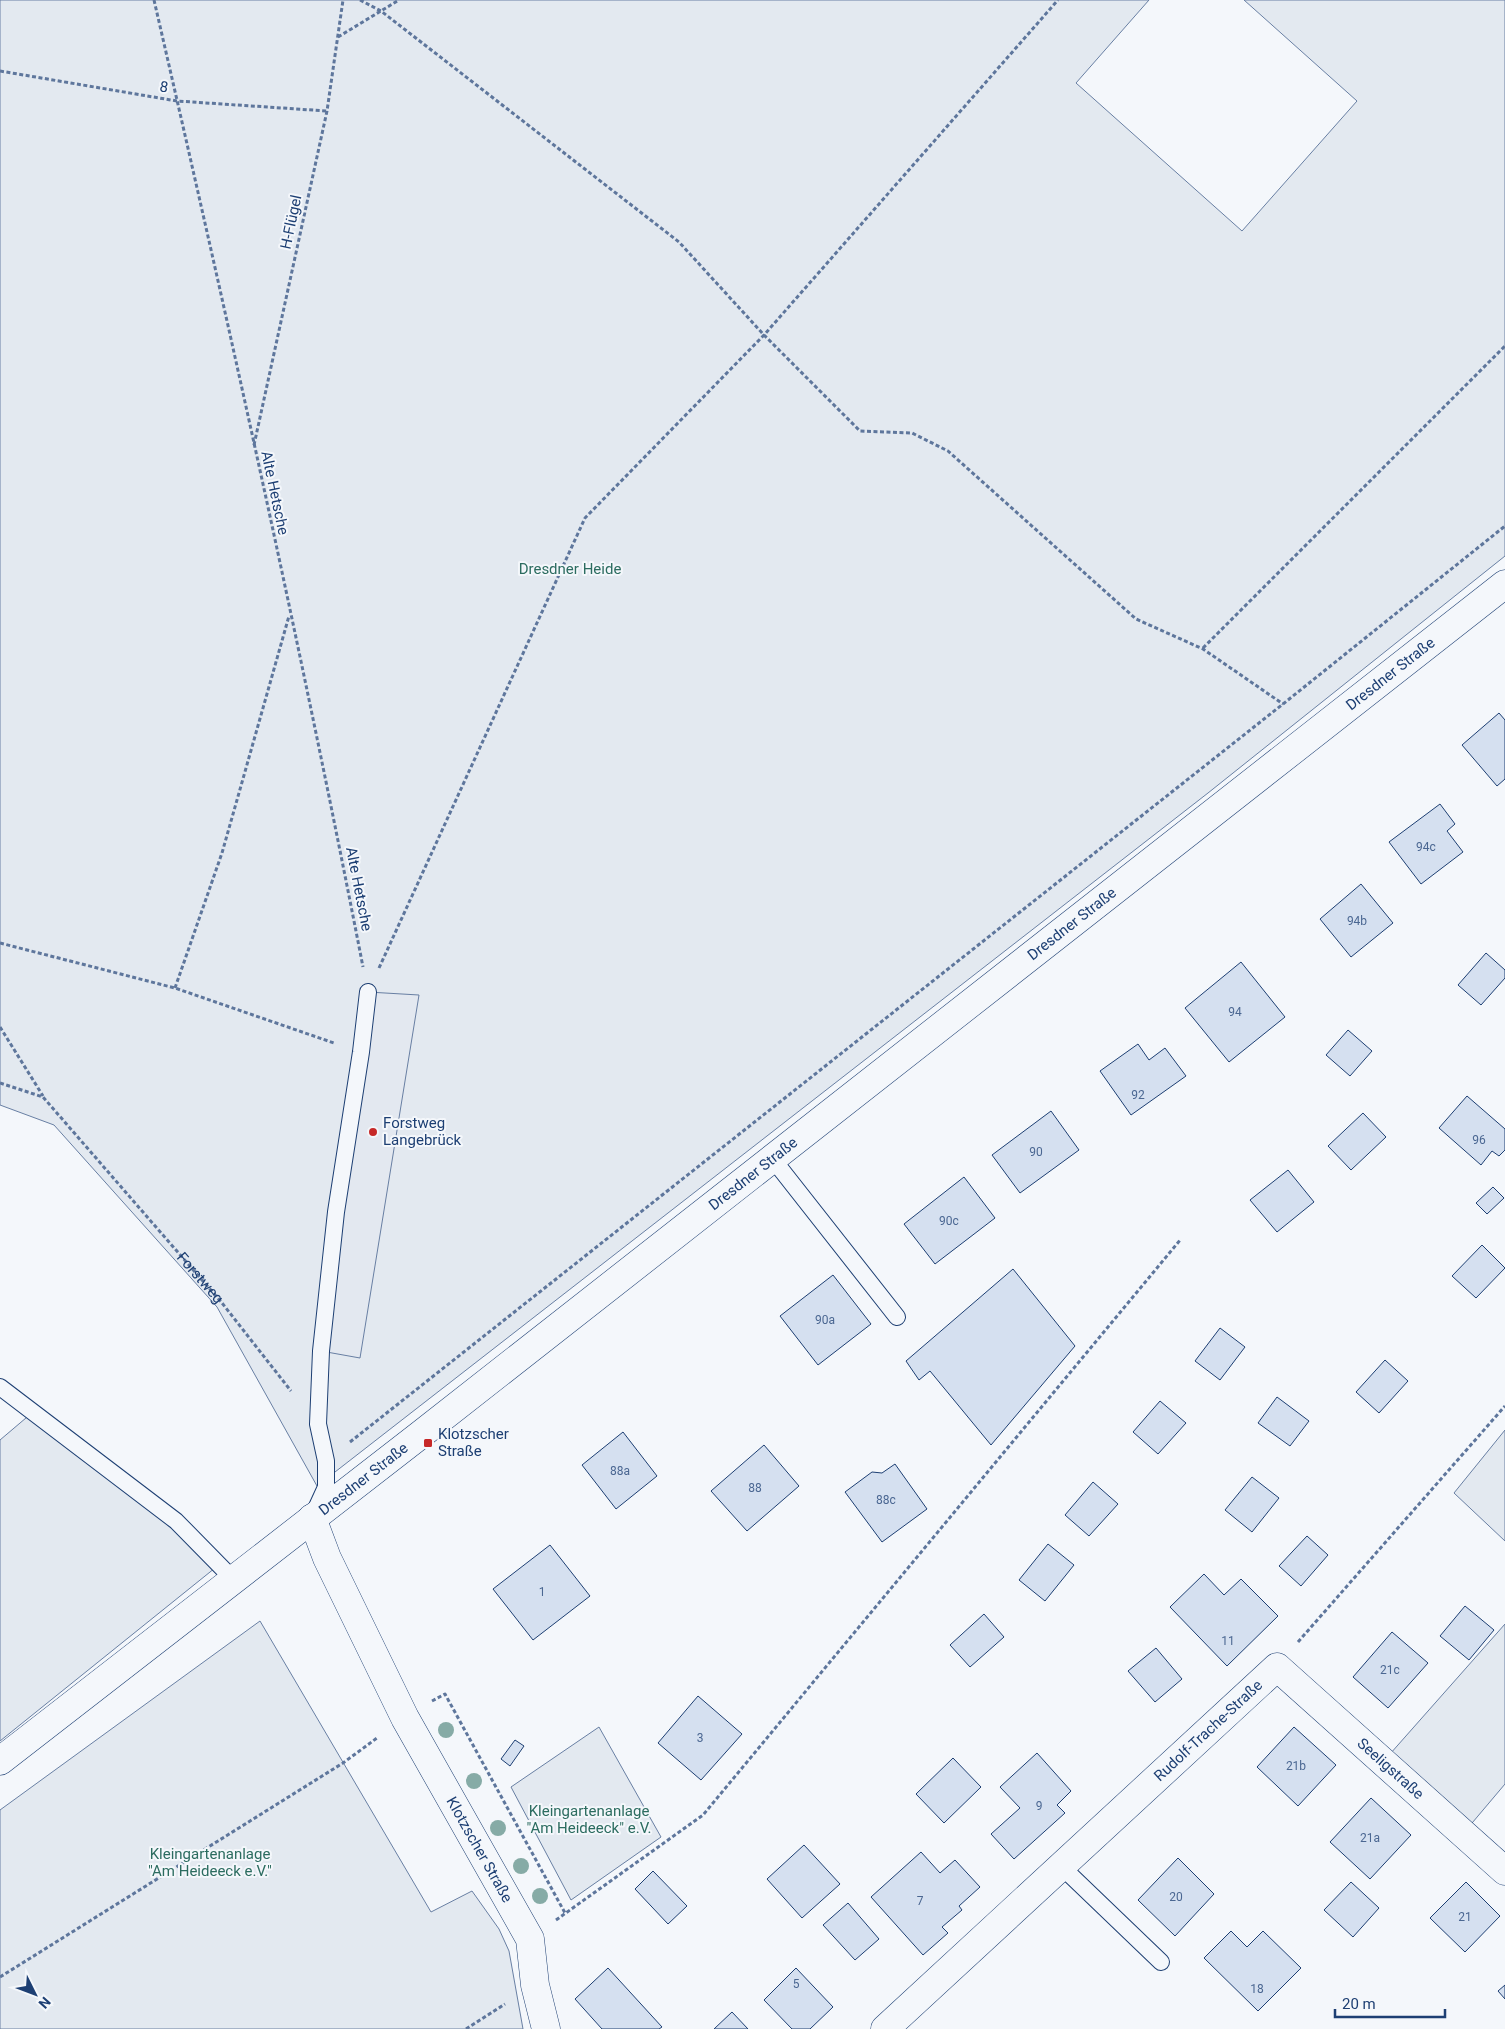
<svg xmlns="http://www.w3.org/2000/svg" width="1505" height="2029" font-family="Roboto,sans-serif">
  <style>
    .green { fill: #e3e9f0; stroke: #687fa3 }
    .parking { fill: #e3e8f0; stroke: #687fa3 }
    .building { fill: #d5e0f0; stroke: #1d3f73 }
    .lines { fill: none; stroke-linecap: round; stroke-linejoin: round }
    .lane-casing { stroke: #1d3f73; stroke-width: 18 }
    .street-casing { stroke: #1d3f73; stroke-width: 29 }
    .secondary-casing { stroke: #1d3f73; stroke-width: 29 }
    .path { stroke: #5e769c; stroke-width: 3; stroke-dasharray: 4 2.5; stroke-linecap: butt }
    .lane { stroke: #f4f7fb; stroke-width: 16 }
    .street { stroke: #f4f7fb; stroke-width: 28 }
    .secondary { stroke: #f4f7fb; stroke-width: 28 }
    .tree { fill: #86aba6 }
    .poi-dot { fill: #c62828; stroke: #f4f7fb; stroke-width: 2 }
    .labels { text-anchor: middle; stroke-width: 4; stroke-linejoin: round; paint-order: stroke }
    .number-label { font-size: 12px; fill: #4b6792 }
    .street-label { font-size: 15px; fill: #1d3f73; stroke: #f4f7fb }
    .park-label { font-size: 15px; fill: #2c6c60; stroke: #f4f7fb }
    .poi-label { font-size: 15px; fill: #1d3f73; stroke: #f4f7fb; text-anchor: start }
  </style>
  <rect width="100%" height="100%" fill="#f4f7fb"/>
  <g class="green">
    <path d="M0,0H1149L1076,83L1242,231L1357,101L1244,0H1505V556L1208,793L317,1486L217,1307L54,1125L0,1105Z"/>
    <path d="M33,1412L176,1521L215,1568L0,1741V1440Z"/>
    <path d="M1505,1430V1541L1454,1493Z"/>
    <path d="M260,1621L431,1912L472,1891L499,1929L509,1951L523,2029H0V1810Z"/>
    <path d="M1505,1624V1784L1467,1829L1390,1754Z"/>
    <path d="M599,1727L661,1837L571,1900L511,1787Z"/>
  </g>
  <path class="parking" d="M368,992L419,995L360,1358L321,1351Z"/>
  <g class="building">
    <path d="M1499,713L1505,720V779L1497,786L1462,745Z"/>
    <path d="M1440,804L1455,824L1447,831L1463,852L1421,884L1389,842Z"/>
    <path d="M1361,884L1393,923L1351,957L1320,919Z"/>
    <path d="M1486,953L1505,970V978L1481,1005L1458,985Z"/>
    <path d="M1241,962L1285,1017L1229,1062L1185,1008Z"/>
    <path d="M1348,1030L1372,1051L1350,1076L1326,1055Z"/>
    <path d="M1138,1044L1149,1060L1165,1048L1186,1076L1131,1115L1100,1071Z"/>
    <path d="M1467,1096L1505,1129V1150L1499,1156L1492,1151L1481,1165L1439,1128Z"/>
    <path d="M1051,1111L1079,1150L1020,1193L992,1155Z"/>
    <path d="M1363,1113L1386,1137L1351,1170L1328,1146Z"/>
    <path d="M1288,1170L1314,1202L1277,1232L1250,1200Z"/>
    <path d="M964,1177L995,1218L935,1264L904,1224Z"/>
    <path d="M1493,1187L1504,1198L1487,1214L1476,1203Z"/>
    <path d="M1482,1245L1505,1268L1476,1298L1452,1276Z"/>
    <path d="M1013,1269L1075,1346L991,1445L930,1371L919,1380L906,1361Z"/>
    <path d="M833,1275L871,1324L818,1365L780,1316Z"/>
    <path d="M1220,1328L1245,1347L1220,1380L1195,1361Z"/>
    <path d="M1385,1360L1408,1381L1379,1413L1356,1392Z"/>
    <path d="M1277,1397L1309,1421L1290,1446L1258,1423Z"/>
    <path d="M1160,1401L1186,1423L1158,1454L1133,1432Z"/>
    <path d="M623,1432L657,1476L616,1509L582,1465Z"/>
    <path d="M764,1445L799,1486L747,1531L711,1491Z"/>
    <path d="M895,1464L927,1509L882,1542L845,1492L872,1472L882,1473Z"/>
    <path d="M1252,1477L1279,1498L1252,1532L1225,1510Z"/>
    <path d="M1093,1482L1118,1504L1089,1536L1065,1515Z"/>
    <path d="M1307,1536L1328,1555L1301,1586L1279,1566Z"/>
    <path d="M1048,1544L1074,1565L1045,1601L1019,1580Z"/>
    <path d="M550,1545L590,1596L533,1640L493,1589Z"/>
    <path d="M1204,1574L1224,1595L1241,1579L1278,1616L1227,1666L1170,1607Z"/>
    <path d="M1465,1606L1494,1630L1469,1660L1440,1636Z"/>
    <path d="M984,1614L1004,1637L970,1667L950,1645Z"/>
    <path d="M1392,1632L1428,1663L1388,1708L1353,1677Z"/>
    <path d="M1156,1648L1182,1679L1155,1702L1128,1671Z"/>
    <path d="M698,1696L742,1734L701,1780L658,1743Z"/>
    <path d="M1294,1727L1336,1765L1298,1806L1257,1767Z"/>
    <path d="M515,1740L524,1746L510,1766L501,1759Z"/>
    <path d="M1037,1753L1071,1791L1057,1805L1065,1813L1014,1859L991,1834L1020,1808L1000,1787Z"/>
    <path d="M953,1758L981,1787L944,1823L916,1794Z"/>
    <path d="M1371,1798L1411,1835L1370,1879L1330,1842Z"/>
    <path d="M804,1845L840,1884L802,1918L767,1879Z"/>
    <path d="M921,1852L940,1873L955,1860L980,1887L959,1906L962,1910L942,1927L948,1933L923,1955L871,1897Z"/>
    <path d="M1178,1858L1214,1894L1175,1936L1138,1900Z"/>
    <path d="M653,1871L687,1906L668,1924L635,1889Z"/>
    <path d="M1351,1882L1379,1908L1353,1937L1324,1910Z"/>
    <path d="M1466,1882L1500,1916L1465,1952L1430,1918Z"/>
    <path d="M848,1903L879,1939L855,1960L823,1925Z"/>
    <path d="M1231,1931L1247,1947L1263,1931L1301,1968L1258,2011L1204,1958Z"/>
    <path d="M608,1968L662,2027L659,2029H602L575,1999Z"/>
    <path d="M796,1968L833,2007L810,2029H792L764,2000Z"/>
    <path d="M1505,1985V1999L1498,1991Z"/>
    <path d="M732,2012L748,2029H714Z"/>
  </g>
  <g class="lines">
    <defs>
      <g id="lane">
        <path d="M772,1158L897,1317"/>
        <path d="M0,1387L176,1521L233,1579"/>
        <path d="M315,1511L326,1487V1461L318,1424L321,1351L336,1212L361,1052L368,992"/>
        <path d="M1061,1866L1161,1962"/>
      </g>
      <g id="street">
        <path id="s2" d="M312,1518L327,1558L405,1718L530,1939L535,1985L546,2029"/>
        <path id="s3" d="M885,2029L1277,1667L1505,1871"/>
      </g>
      <g id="secondary">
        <path id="s4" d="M0,1761L420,1435L1505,584"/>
      </g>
    </defs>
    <use href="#lane" class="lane-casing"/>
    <use href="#street" class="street-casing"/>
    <use href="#secondary" class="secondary-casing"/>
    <g class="path">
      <path d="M154,0C228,321 300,643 363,967"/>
      <path d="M360,0L381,11L679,242L764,335L860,431L912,433L948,451L1136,619L1203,649L1283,704"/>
      <path d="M338,37L399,0"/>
      <path d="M0,71L177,101L327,111"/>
      <path d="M254,445L327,111L343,0"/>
      <path d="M1203,648L1505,346"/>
      <path d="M0,943L175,988L334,1043"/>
      <path d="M379,968L585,518L764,335L1058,0"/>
      <path d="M175,988L222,853L289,616"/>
      <path d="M0,1027L43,1096"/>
      <path id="s1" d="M0,1083L43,1097L222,1303L291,1391"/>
      <path d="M350,1442L1283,704L1505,526"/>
      <path d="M1298,1642L1505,1406"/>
      <path d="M432,1701L445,1694L565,1913"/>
      <path d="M556,1920L703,1815L1181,1239"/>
      <path d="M0,1977L343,1763L377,1738"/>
      <path d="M466,2029L505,2004"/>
    </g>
    <use href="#lane" class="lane"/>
    <use href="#street" class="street"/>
    <use href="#secondary" class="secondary"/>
  </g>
  <g class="tree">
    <circle cx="446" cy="1730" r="8"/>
    <circle cx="474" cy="1781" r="8"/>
    <circle cx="498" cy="1828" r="8"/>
    <circle cx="521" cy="1866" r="8"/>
    <circle cx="540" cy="1896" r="8"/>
  </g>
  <g class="poi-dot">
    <circle cx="373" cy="1132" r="5"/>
    <rect x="423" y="1438" width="10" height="10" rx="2.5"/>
  </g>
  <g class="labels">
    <g class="number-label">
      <text x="1426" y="851">94c</text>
      <text x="1357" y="925">94b</text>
      <text x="1235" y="1016">94</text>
      <text x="1138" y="1099">92</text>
      <text x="1479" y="1144">96</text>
      <text x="1036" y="1156">90</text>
      <text x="949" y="1225">90c</text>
      <text x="825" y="1324">90a</text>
      <text x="620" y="1475">88a</text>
      <text x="755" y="1492">88</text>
      <text x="886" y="1504">88c</text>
      <text x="542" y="1596">1</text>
      <text x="1228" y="1645">11</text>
      <text x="1390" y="1674">21c</text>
      <text x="700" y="1742">3</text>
      <text x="1296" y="1770">21b</text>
      <text x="1039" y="1810">9</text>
      <text x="1370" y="1842">21a</text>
      <text x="1176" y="1901">20</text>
      <text x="920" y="1905">7</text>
      <text x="1465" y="1921">21</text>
      <text x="796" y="1988">5</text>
      <text x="1257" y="1993">18</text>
    </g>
    <g class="street-label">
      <text transform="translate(164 87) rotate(9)" y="5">8</text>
      <text transform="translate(291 222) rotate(-78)" y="5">H-Flügel</text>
      <text transform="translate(275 493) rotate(78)" y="5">Alte Hetsche</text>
      <text dy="5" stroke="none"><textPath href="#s4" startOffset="1765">Dresdner Straße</textPath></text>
      <text transform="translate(359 889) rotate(79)" y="5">Alte Hetsche</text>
      <text dy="5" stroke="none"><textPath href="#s4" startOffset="1360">Dresdner Straße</textPath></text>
      <text dy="5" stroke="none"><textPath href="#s4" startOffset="955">Dresdner Straße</textPath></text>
      <text dy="5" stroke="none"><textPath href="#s1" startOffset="285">Forstweg</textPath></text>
      <text dy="5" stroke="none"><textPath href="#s4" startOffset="460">Dresdner Straße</textPath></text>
      <text dy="5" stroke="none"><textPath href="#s3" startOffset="440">Rudolf-Trache-Straße</textPath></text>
      <text dy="5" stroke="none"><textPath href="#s3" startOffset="686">Seeligstraße</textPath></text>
      <text dy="5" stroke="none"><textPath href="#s2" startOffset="372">Klotzscher Straße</textPath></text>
    </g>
    <g class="park-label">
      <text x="570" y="574">Dresdner Heide</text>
      <text x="589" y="1816">Kleingartenanlage<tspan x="589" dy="17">"Am Heideeck" e.V.</tspan></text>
      <text x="210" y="1859">Kleingartenanlage<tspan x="210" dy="17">"Am Heideeck e.V."</tspan></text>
    </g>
    <g class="poi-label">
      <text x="383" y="1128">Forstweg<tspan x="383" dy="17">Langebrück</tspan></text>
      <text x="438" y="1439">Klotzscher<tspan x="438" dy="17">Straße</tspan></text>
    </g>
  </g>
  <g transform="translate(35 1994) rotate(132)" stroke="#f4f7fb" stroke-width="4" paint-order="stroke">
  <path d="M0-4L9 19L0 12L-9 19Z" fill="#1d3f73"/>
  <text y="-8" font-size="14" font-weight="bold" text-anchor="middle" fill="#1d3f73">N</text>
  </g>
  <path d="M1335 2009v8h110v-8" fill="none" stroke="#1d3f73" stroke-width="2.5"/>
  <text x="1342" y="2009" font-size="15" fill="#1d3f73" stroke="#f4f7fb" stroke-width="4" paint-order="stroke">20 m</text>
</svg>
